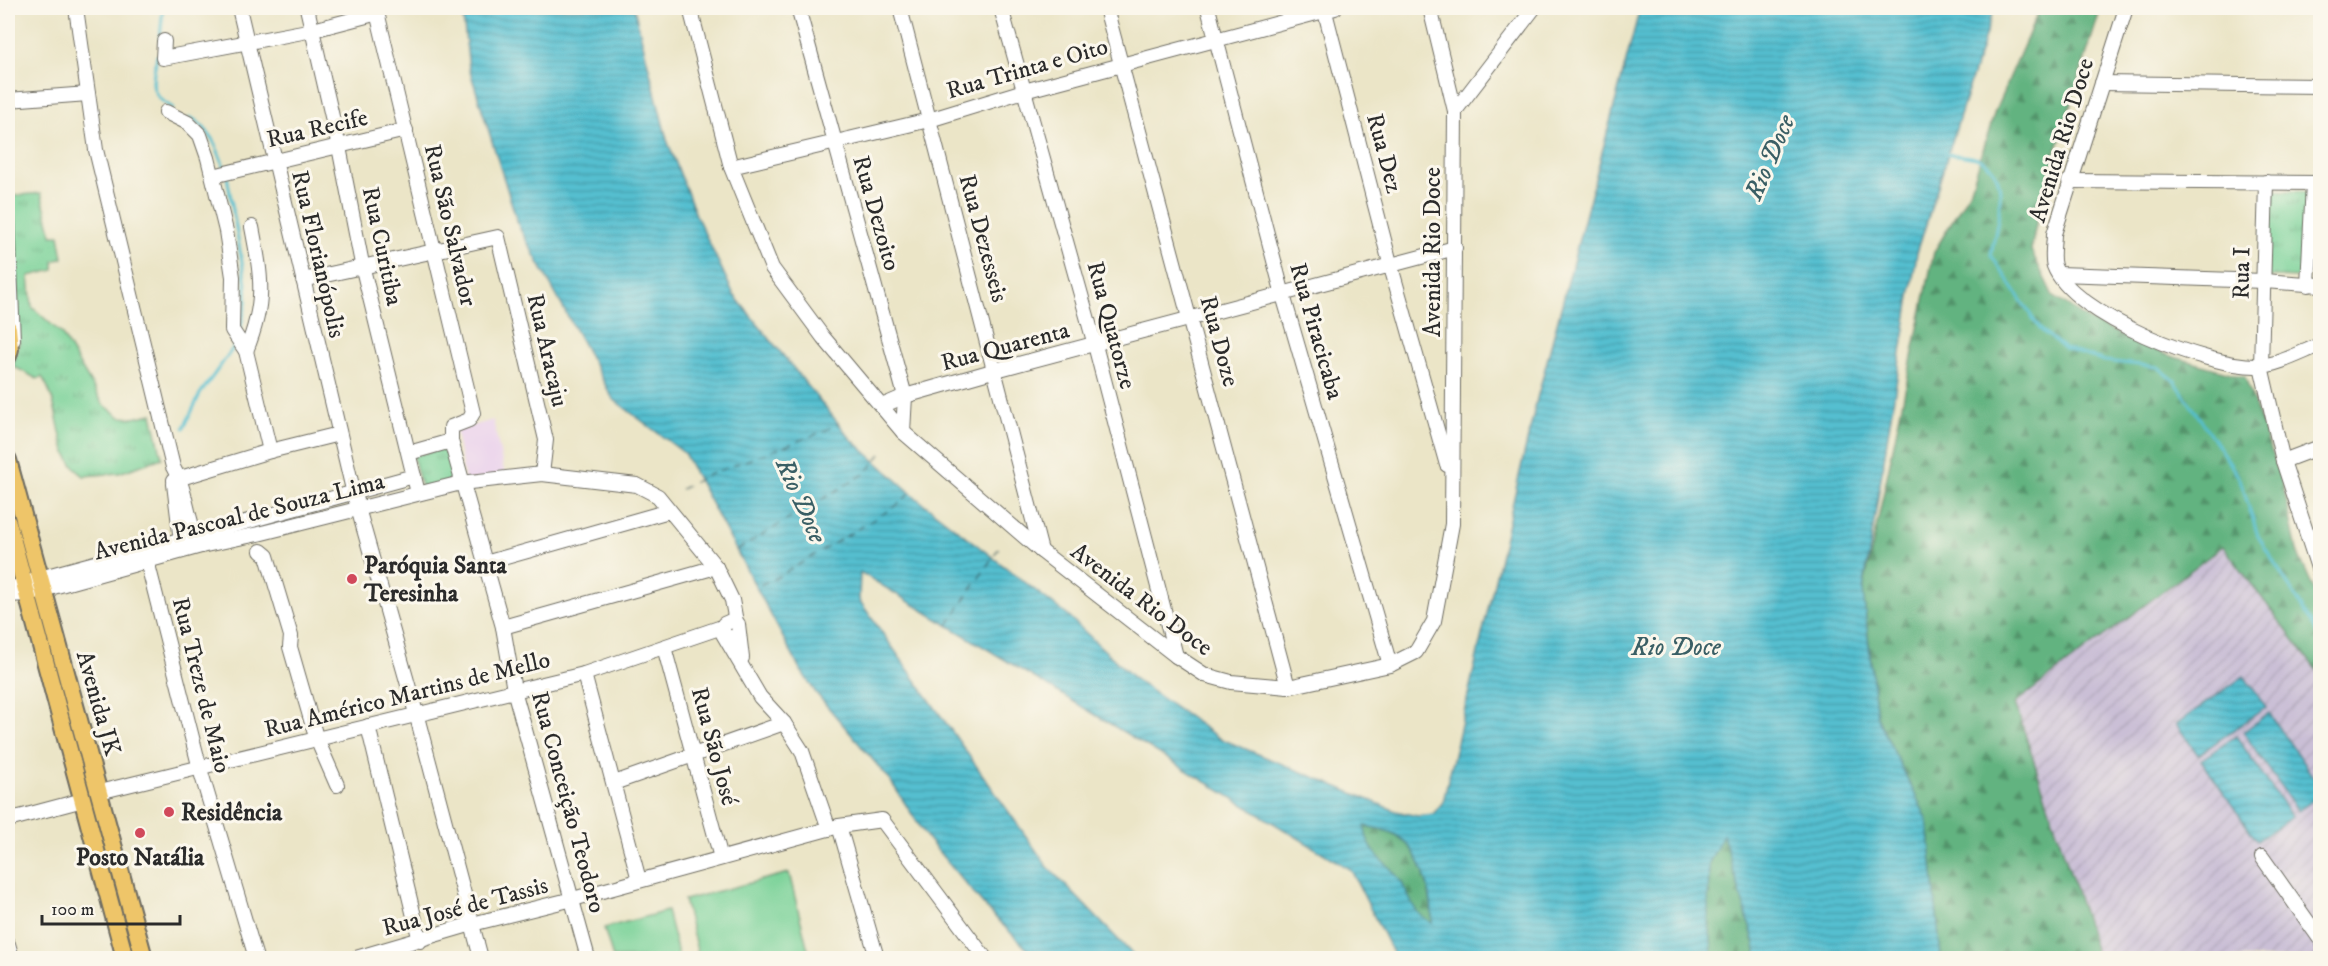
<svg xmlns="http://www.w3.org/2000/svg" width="2328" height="966" font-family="'IM FELL DW Pica',serif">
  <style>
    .built { fill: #ead1ec }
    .industrial { fill: url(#industrial-furrows) }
    .grass { fill: #78d197; stroke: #527e61; stroke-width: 1.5 }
    .forest { fill: url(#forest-firs); stroke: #466f56; stroke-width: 1.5 }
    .park { fill: url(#park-tufts); stroke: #527e61; stroke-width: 1.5 }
    .water { fill: url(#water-rules); stroke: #40757e; stroke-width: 1.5; fill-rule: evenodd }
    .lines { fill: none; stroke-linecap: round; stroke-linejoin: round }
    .stream { stroke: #55bfd0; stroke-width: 3 }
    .ferry { stroke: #3a5f65; stroke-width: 1.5; stroke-dasharray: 8 6; stroke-linecap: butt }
    .minor-casing { stroke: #6e6c62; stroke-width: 16 }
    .major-casing { stroke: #6e6c62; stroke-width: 20 }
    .minor { stroke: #fff; stroke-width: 14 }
    .major { stroke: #eec569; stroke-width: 16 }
    .poi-dot { fill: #d1495b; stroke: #fbf7ec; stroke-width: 2 }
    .labels { text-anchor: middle; stroke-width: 6; stroke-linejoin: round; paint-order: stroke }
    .street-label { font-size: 24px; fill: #2b2b2b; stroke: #fbf7ec }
    .poi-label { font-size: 24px; font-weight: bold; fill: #2b2b2b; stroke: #fbf7ec; text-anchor: start }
    .water-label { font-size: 26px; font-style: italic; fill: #3a5f65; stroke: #fbf7ec }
  </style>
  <defs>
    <pattern id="industrial-furrows" width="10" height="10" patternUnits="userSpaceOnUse" patternTransform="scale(1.5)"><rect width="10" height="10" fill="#cabfd6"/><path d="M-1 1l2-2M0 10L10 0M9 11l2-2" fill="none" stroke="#aea4b8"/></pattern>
    <pattern id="forest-firs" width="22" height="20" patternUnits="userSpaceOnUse" patternTransform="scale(1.5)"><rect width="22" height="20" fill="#62b380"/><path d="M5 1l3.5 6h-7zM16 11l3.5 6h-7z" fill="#519269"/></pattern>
    <pattern id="park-tufts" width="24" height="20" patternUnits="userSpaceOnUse" patternTransform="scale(1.5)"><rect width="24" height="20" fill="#78d197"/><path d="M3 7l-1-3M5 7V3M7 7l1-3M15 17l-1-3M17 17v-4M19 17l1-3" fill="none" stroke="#63aa7b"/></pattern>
    <pattern id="water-rules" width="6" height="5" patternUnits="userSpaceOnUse" patternTransform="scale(1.5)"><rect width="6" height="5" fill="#55bfd0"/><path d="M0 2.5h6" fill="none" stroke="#479ba9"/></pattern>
  </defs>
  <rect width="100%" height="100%" fill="#fbf7ec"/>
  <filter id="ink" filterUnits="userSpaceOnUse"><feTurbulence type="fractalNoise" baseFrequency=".0167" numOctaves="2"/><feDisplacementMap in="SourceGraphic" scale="12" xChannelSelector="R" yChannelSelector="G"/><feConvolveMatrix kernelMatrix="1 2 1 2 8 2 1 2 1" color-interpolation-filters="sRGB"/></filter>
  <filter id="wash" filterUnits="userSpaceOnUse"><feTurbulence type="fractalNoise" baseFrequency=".008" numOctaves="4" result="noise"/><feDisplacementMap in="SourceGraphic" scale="24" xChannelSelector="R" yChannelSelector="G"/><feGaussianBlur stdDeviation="1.35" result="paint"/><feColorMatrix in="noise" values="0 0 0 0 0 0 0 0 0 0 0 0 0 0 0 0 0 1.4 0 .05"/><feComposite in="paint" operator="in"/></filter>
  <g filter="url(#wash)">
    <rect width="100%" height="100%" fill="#ebe5c7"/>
    <path class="built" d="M493,420L505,475L465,481L456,431Z"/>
    <path class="industrial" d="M2224,546L2320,675V958H2098L2014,703Z"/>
    <g class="grass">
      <path d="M789,873L810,958H699L684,900Z"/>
      <path d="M667,911L679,958H613L604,928Z"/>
    </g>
    <g class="forest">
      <path d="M2040,8H2101L2041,199L2031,250L2053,296L2092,322L2167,355L2245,377L2283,485L2297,551L2320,603V675L2223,546L2015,703L2098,958H1941L1928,821L1877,717L1863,591L1934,252L1971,189L1995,111Z"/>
      <path d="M1364,826C1373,828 1384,829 1392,833C1422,846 1432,894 1432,924L1415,912L1401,881L1378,859L1366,838Z"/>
      <path d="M1723,834L1755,944L1757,958H1713L1708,914L1709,863Z"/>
    </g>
    <g class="park">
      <path d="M2270,190L2307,192L2304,278L2266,277Z"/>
      <path d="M41,193L52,235H59L63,258L54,261V270L29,276L32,307L61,333L103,404L120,417L134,418L152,414L162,458L119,473L84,476C53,454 64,410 42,377L37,379L13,366L19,343V330L12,196Z"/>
      <path d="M447,447L456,481L422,490L413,456Z"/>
    </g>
    <g class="water">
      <path d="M462,8H634L667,140L696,215L734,295L851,439L919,500L1067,615L1136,680L1219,738L1396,811L1417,816L1433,814L1443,802L1537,399L1640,8H1994L1917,253L1863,591L1877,717L1928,821L1941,958H1757L1755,944L1723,835L1709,863L1708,914L1713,958H1395L1351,870L860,572L859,600L1047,866L1136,958H1036L986,908L928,839L890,780L816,693L800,669L684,453L613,399L519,227L469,68ZM1365,826C1374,828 1384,829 1392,833C1421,846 1433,894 1432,923C1411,911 1413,902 1402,883C1390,862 1366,855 1365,826Z"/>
      <path d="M2244,676L2266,707L2198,755L2176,724Z"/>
      <path d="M2269,713L2320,787V795L2298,811L2243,732Z"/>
      <path d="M2236,736L2292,817L2257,841L2201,760Z"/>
    </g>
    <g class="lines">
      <g class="stream">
        <path d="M160,38L163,8"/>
        <path d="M157,56C152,82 147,94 173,108"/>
        <path d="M190,117C210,127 218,149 225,170"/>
        <path d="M1946,154C1956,155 1969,156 1979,159C2015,173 1995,228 1991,255L2040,329L2065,349L2105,361L2158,367L2175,381L2240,479L2258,536L2320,637"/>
        <path d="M227,176L246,285V303L239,335"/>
        <path d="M184,428L200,394L236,344"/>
      </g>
      <g class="ferry">
        <path d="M681,489L708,475L822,432L839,423"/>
        <path d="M737,550L866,473L881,454"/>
        <path d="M760,585L778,577L896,506L913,490"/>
        <path d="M948,625L1000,546"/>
      </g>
    </g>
  </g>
  <g filter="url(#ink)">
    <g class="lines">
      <defs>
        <g id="minor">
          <path d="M76,8L96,150L173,467C188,492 186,522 201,546"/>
          <path d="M239,8L354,494L416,713L481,958"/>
          <path d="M307,8L339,147L363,269L418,493"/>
          <path d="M376,8L473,413L469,420L451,427V441L503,627L514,690L588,958"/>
          <path d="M690,8L731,167L772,268L823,337L903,432L1041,551L1176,656L1205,675L1231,682L1288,687L1390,665L1416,652L1434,621L1452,524L1455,111L1534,8"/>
          <path d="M798,8L905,396L903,432"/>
          <path d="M900,8L1041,551"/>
          <path d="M1001,8L1095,345L1176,656"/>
          <path d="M1106,8L1288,687"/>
          <path d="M1208,8L1283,295L1390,665"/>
          <path d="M1324,8L1391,267L1447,465"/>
          <path d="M1430,8L1455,111"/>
          <path d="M2126,8L2054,234C2054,243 2051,257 2054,266C2073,316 2209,368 2259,366C2278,365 2302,352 2320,345"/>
          <path d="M164,41L163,58L313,30L378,13"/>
          <path d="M2102,83L2320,86"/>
          <path d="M8,100L88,94"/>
          <path d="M166,112L188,123L200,135L208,158L226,231L233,277L232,330L246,351L270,451"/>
          <path d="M731,167L929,120L1024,91L1335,8"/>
          <path d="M213,176L406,130"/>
          <path d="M2069,181L2320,183"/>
          <path d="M2266,182L2261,366L2283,461L2320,574"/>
          <path d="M8,216L13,340"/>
          <path d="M2059,274L2264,281L2320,285"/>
          <path d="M303,280L498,237L546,440L542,474"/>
          <path d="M2308,285L2313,183"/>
          <path d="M246,351C266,302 262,279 252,227"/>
          <path d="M882,406L905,396L996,370L1455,248"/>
          <path d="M409,453L451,441"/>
          <path d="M2283,461L2320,447"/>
          <path d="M174,480L270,451L339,434"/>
          <path d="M174,484L181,541"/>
          <path d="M261,551L267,556L291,636L290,647L316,737L337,785"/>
          <path d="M145,553L200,769L256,958"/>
          <path d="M485,563L669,511"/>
          <path d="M15,588L25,582L414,476"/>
          <path d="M8,595L28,594L201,546L258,534L461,483L542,474L637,485L658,496L716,567L732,600L736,622"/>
          <path d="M503,627L716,567"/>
          <path d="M723,634L760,697L784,723L802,751L829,829"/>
          <path d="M738,634L732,638L726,636L722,630L724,624L733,620L738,624L742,658"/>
          <path d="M664,647L721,858"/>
          <path d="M584,674L639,880"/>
          <path d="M368,726L420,941"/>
          <path d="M614,783L784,723"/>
          <path d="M99,792L584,674L722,627"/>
          <path d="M8,820L83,800"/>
          <path d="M839,826L877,958"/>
          <path d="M2262,857L2320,939"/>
          <path d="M8,944L12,958"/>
          <path d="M356,958L472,924L573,899L839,826L882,820L985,958"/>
        </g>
        <g id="major">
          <path d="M8,328L10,349L8,356"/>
          <path d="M8,460L144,958"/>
          <path d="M8,523L125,958"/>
        </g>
      </defs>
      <use href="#minor" class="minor-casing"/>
      <use href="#major" class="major-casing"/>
      <use href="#minor" class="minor"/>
      <use href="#major" class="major"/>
    </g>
  </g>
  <g class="poi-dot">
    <circle cx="352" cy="579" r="6"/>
    <circle cx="169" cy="812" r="6"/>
    <circle cx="140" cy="833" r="6"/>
  </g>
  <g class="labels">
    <g class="street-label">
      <text transform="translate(1027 68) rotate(-16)" y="8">Rua Trinta e Oito</text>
      <text transform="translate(317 128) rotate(-13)" y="8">Rua Recife</text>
      <text transform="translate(2061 140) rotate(-73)" y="8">Avenida Rio Doce</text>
      <text transform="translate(1385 153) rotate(75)" y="8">Rua Dez</text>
      <text transform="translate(877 213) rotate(74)" y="8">Rua Dezoito</text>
      <text transform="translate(451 225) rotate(77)" y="8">Rua São Salvador</text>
      <text transform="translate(984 238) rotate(75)" y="8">Rua Dezesseis</text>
      <text transform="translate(383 246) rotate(78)" y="8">Rua Curitiba</text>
      <text transform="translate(1432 252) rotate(-90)" y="8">Avenida Rio Doce</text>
      <text transform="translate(319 254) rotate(77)" y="8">Rua Florianópolis</text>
      <text transform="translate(2241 273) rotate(-89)" y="8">Rua I</text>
      <text transform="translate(1112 325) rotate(75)" y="8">Rua Quatorze</text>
      <text transform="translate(1317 331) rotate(74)" y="8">Rua Piracicaba</text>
      <text transform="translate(1220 341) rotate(75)" y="8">Rua Doze</text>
      <text transform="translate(1005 346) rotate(-15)" y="8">Rua Quarenta</text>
      <text transform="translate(548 350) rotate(77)" y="8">Rua Aracaju</text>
      <text transform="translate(239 516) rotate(-14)" y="8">Avenida Pascoal de Souza Lima</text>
      <text transform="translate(1142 599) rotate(37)" y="8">Avenida Rio Doce</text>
      <text transform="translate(202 685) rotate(76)" y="8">Rua Treze de Maio</text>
      <text transform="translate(407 694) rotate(-14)" y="8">Rua Américo Martins de Mello</text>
      <text transform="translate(99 703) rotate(74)" y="8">Avenida JK</text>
      <text transform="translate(715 746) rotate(75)" y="8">Rua São José</text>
      <text transform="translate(569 802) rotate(75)" y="8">Rua Conceição Teodoro</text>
      <text transform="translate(465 906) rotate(-15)" y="8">Rua José de Tassis</text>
    </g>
    <g class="poi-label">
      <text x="364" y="573">Paróquia Santa<tspan x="364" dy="28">Teresinha</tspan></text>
      <text x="181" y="820">Residência</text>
      <text x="140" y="865" text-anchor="middle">Posto Natália</text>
    </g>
    <g class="water-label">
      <text transform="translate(1769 157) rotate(-67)" y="9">Rio Doce</text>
      <text transform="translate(802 500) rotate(66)" y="9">Rio Doce</text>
      <text x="1676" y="655">Rio Doce</text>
    </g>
  </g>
  <rect width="2328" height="966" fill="none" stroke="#fbf7ec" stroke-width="30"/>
  <path d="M42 915v9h138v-9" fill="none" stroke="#2b2b2b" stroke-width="3"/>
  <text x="51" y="915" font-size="18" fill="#2b2b2b" stroke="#fbf7ec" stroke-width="4.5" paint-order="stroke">100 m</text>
</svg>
